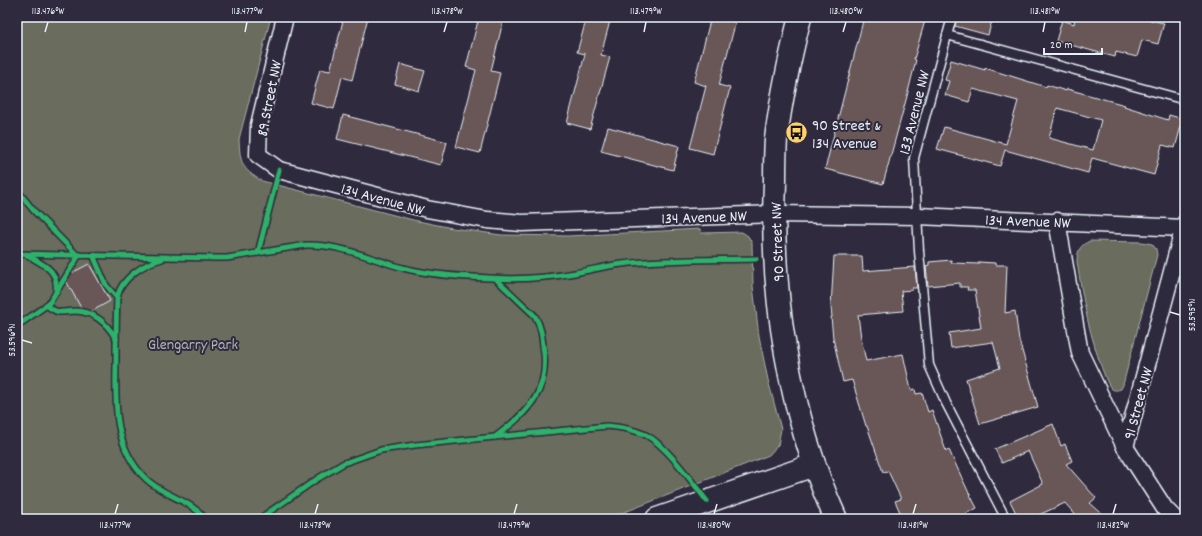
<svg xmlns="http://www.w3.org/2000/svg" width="1202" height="536" font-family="Dekko,sans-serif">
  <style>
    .green { fill: #6a6c5d; stroke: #a9aeaa }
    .building { fill: #695657; stroke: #e8f1f8; fill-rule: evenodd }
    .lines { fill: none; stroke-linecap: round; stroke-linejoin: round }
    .lane-casing { stroke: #e8f1f8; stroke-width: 11 }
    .street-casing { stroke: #e8f1f8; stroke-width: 19 }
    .secondary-casing { stroke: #e8f1f8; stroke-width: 25 }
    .lane { stroke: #2f2a3d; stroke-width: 8 }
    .street { stroke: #2f2a3d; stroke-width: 16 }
    .secondary { stroke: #2f2a3d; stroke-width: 22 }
    .cycleway-casing { stroke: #2f2a3d; stroke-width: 8 }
    .cycleway { stroke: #2db169; stroke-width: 5 }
    .ticks { fill: none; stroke: #e8f1f8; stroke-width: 1.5 }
    .labels { text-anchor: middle; stroke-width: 4; stroke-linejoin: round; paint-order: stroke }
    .street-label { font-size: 16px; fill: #e8f1f8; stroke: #2f2a3d }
    .poi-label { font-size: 16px; fill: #e8f1f8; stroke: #2f2a3d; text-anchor: start }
    .park-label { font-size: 16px; fill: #afb5b2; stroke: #2f2a3d }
    .neatline { fill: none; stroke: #e8f1f8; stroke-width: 1.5 }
    .ticks-label { font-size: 10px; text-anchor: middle; fill: #e8f1f8 }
  </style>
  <rect width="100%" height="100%" fill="#2f2a3d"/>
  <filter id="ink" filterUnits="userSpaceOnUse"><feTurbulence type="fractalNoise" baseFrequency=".025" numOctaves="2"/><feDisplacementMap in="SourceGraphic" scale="8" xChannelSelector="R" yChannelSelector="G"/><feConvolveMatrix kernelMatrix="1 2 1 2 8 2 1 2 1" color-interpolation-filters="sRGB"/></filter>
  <g filter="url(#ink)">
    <g class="green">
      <path d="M17,17H271L239,139C240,162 241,169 262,181L413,220L452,228L501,235L568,236L700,229L701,233L742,232L748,236L752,243L753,286L759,336L768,380L781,429L778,445L769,455L630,510L605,519H17Z"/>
      <path d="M1090,241L1142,242L1152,244L1156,249L1157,255L1123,385L1121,389C1118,390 1115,391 1112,389C1105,385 1089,328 1087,317C1083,299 1080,281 1077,262C1077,251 1080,245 1090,241Z"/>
    </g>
    <g class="building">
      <path d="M344,17H368L352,80L342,77L334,109L311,103L320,69L330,71Z"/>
      <path d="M479,17H504L491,71L500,73L480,153L456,147L476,70L466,67Z"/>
      <path d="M587,17H611L601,55L610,57L590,129L567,123L585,54L577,52Z"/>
      <path d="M711,17H737L719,85L730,88L713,154L690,148L706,86L694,82Z"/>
      <path d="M864,17H926L914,59L916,60L906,100L883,184L825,169Z"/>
      <path d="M957,17H993L988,35L955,26Z"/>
      <path d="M1075,17H1151L1150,20L1164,23L1158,44L1142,40L1137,57L1116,52L1115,57L1056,41L1062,20L1074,24Z"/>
      <path d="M951,60L985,70V68L1046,87L1047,85L1066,91L1067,89L1125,105L1124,106L1168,120L1169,115L1183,119L1175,148L1162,145L1154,175L1092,158L1088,173L1005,150L1000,166L937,149L944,127L1006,144L1018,101L973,89L969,102L945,95L949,81L945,80ZM1057,108L1101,120L1093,150L1049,138Z"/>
      <path d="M400,64L425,71L419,91L395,84Z"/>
      <path d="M343,115L447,142L441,165L337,139Z"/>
      <path d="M608,127L679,146L673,170L601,151Z"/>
      <path d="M834,256H862L863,271L915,267L917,288H912V290L901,291L903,311L858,315L861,338L866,361L903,354L911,390L915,389L916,394L922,393L928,412L932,410L946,451L949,450L968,491L977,508L955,519H903L895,501L901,499L888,471L883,472L867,426H866L852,380L843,382L833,338L831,317H832L831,307Z"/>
      <path d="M951,260L952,263L979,264V262L995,263V265H1007L1005,313L1015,311L1019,340L1038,407L980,424L966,379L1000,368L993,342L951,348L949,333L981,328L975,290H967L968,287H960V283L928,286L926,266L929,265V262Z"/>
      <path d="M89,264L110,301L85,315L64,277Z"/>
      <path d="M1053,424L1061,446L1065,444L1072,461L1066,464L1096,498L1090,503L1108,519H1079L1065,503L1030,519H1019L1010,501L1043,484L1028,451L1002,463L995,449Z"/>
    </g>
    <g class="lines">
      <defs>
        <g id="lane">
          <path d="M952,17L914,158L919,251L929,365L946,403L1006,519"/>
          <path d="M947,35L1185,100"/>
        </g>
        <g id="street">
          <path d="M285,17L259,125L258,155L279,170L427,209L487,220L522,223L773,214L918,216L1184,228"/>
          <path d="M1057,221L1080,353L1125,447L1165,509L1175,519"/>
          <path d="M1125,447L1185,223"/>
        </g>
        <g id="secondary">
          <path d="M800,17C790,57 781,98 776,139C775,153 775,168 775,182C770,295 789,415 836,519"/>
          <path d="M657,519L814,465"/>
        </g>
      </defs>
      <use href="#lane" class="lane-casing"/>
      <use href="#street" class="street-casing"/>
      <use href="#secondary" class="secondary-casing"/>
      <use href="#lane" class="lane"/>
      <use href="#street" class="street"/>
      <use href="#secondary" class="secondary"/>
      <defs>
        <g id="cycleway">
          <path d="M17,190L34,211L77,255"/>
          <path d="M258,253L279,170"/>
          <path d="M17,254L215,258H227L306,245C340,244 371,259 403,268C431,275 461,277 490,278C519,280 546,278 575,273C591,270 606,266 622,264C666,259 711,260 756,259"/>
          <path d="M27,255C44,265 59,270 56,292"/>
          <path d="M93,255L106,285L117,298C116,321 116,343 116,365C115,406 114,448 146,479C165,497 189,499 206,519"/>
          <path d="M117,298C121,278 143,264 162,259"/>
          <path d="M46,305C61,316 60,311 76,311C95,312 107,323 116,339"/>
          <path d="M17,326L44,307L50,302L79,255"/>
          <path d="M495,437C528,412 551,391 543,346C542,336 541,326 535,316L496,279"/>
          <path d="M259,519L317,479L344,463L381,450L415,445L607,426C620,427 633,429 646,435C667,446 692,482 707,501"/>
        </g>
      </defs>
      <use href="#cycleway" class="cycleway-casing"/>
      <use href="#cycleway" class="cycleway"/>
    </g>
  </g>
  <path class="ticks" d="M45,32L48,22M245,32L247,22M444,32L447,22M644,32L646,22M843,32L846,22M1043,32L1045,22M1170,312L1180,315M22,340L32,343M115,514L118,504M315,514L318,504M514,514L517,504M714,514L717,504M913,514L916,504M1113,514L1116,504"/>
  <defs>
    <symbol id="bus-disc" viewBox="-11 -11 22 22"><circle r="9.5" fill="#ffd166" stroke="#2f2a3d"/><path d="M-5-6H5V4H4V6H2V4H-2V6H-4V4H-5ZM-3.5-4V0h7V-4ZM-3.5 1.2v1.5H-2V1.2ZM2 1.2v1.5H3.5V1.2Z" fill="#111"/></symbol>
  </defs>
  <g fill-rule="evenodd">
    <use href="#bus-disc" x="784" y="120" width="25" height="25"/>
  </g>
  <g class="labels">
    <g class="street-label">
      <text transform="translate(268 98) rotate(-79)" y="6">89 Street NW</text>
      <text transform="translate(913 112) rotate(-76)" y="6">133 Avenue NW</text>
      <text transform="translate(383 198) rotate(15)" y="6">134 Avenue NW</text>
      <text transform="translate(704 216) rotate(-2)" y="6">134 Avenue NW</text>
      <text transform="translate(1028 220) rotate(2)" y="6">134 Avenue NW</text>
      <text transform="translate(776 242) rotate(-92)" y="6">90 Street NW</text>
      <text transform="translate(1137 403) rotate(-75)" y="6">91 Street NW</text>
    </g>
    <g class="poi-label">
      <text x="812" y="130">90 Street &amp;<tspan x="812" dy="18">134 Avenue</tspan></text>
    </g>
    <g class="park-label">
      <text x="193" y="349">Glengarry Park</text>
    </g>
  </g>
  <rect width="1202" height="536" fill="none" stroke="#2f2a3d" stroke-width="44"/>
  <path d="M1044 48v6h58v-6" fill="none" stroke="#e8f1f8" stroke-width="2"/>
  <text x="1050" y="48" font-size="12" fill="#e8f1f8" stroke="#2f2a3d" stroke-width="3" paint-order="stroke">20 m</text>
  <rect x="22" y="22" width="1158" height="492" class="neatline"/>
  <g class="ticks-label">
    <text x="48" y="14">113.476°W</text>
    <text x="247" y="14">113.477°W</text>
    <text x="447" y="14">113.478°W</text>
    <text x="646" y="14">113.479°W</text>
    <text x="846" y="14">113.480°W</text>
    <text x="1045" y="14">113.481°W</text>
    <text transform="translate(1191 315) rotate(-90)" y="4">53.595°N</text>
    <text transform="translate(11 340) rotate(-90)" y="4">53.596°N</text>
    <text x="115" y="528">113.477°W</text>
    <text x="315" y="528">113.478°W</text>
    <text x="514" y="528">113.479°W</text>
    <text x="714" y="528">113.480°W</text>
    <text x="913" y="528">113.481°W</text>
    <text x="1113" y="528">113.482°W</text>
  </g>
</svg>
